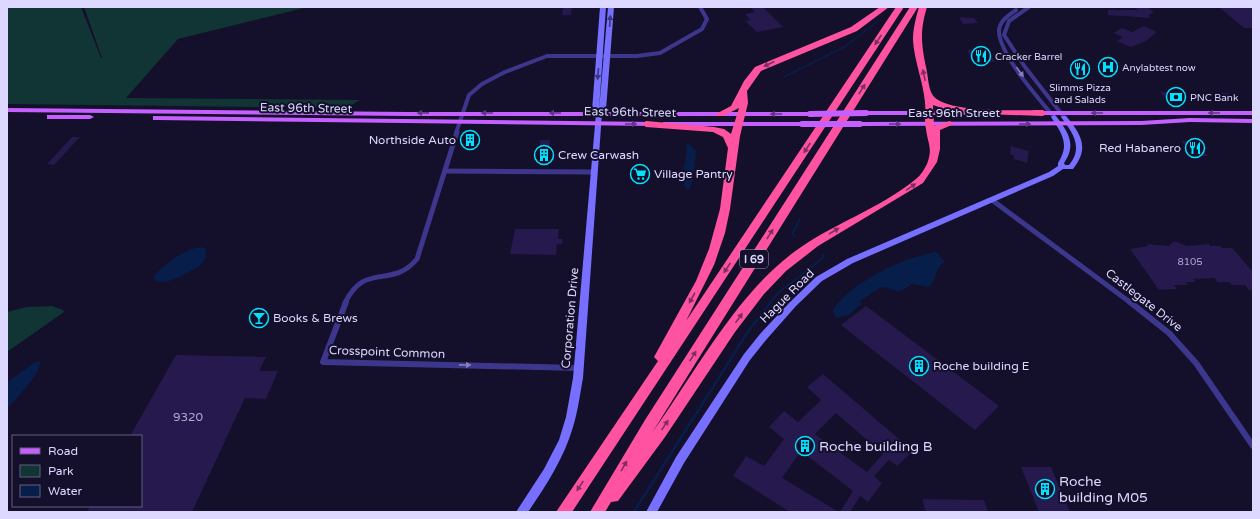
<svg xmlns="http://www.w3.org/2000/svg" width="1260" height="519" font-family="'Varela Round',sans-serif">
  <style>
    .green { fill: #113534 }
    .water { fill: #071e4b }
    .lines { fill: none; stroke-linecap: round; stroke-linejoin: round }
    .stream-far2 { stroke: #071e4b; stroke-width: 1.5 }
    .stream-far1 { stroke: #071e4b; stroke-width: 2 }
    .stream { stroke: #071e4b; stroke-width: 2.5 }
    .building { fill: #25194d; fill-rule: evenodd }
    .street-far2 { stroke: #3c378c; stroke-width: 4 }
    .street-far1 { stroke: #3c378c; stroke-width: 5 }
    .street { stroke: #3c378c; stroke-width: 6 }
    .secondary { fill: #766fff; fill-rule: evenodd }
    .primary { fill: #c65fff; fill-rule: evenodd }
    .highway { fill: #ff53a2; fill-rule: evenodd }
    .primary-bridge { stroke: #c65fff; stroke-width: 6 }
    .oneway { fill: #3b357f }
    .oneway2 { fill: #7e2e60 }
    .oneway3 { fill: #847fc0 }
    .oneway4 { fill: #64338a }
    .labels { text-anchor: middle; stroke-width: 4; stroke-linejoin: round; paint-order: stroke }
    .far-poi-label { font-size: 10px; fill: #ddd8ff; stroke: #140f2a; text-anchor: start }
    .number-label { font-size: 10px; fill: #afa8d2 }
    .shield { fill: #140f2a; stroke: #a19cbf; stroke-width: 1 }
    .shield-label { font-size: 11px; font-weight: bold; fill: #ddd8ff }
    .street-label { font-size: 12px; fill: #ddd8ff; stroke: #140f2a }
    .poi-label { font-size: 12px; fill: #ddd8ff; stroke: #140f2a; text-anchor: start }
    .near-number-label { font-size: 12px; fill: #afa8d2 }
    .near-poi-label { font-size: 14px; fill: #ddd8ff; stroke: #140f2a; text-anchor: start }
  </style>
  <rect width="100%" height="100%" fill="#140f2a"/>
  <g class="green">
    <path d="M7,7H81L101,58H102L84,7H308L178,39L126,98L360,100L346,108L7,104Z"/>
    <path d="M52,306L63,310L64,312L7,352V312L27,307Z"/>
  </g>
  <g class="water">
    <path d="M686,144H690L696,151L693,180L689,190L684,186V167L687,152Z"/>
    <path d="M200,247L205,248C206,253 207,256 204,261C201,267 175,280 168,281C163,283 158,282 153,278C163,264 183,250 200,247Z"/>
    <path d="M933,252L939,253V256L945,262C935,267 937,280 929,287L912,284C892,298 899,288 881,287L860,301L861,304L849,315L835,318L833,310C847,287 888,266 912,258C919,256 926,255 933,252Z"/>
    <path d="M40,361C41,374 16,399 7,408V382L35,362Z"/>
  </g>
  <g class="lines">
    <path class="stream-far2" d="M784,77L846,46L878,21"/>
    <g class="stream-far1">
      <path d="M795,236L792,234L800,219"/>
      <path d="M770,303L778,293L824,257L823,255"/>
    </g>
    <path class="stream" d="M634,512L749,330L771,302"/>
  </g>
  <g class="building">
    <path d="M563,7H572L571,15H562Z"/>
    <path d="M750,7H763L783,27L757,32L745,21L750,20L745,14L755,12Z"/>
    <path d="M1134,7H1148L1154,13L1149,14L1150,18L1108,15V10H1138Z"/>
    <path d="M1219,7H1253V28H1244Z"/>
    <path d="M959,17L974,18L978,23L963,24Z"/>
    <path d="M1144,26L1157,32L1146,41L1131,47L1118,42L1117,41L1123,37L1113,33L1122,28L1132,32Z"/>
    <path d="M967,50H987L995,62H974Z"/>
    <path d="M1160,92L1181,93L1186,99H1166Z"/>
    <path d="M1215,93H1229L1238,101H1223Z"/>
    <path d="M72,137H80L54,165L47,164Z"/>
    <path d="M462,137H480L479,142L461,143Z"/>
    <path d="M540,140H550L549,161H539Z"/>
    <path d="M1181,141H1194L1208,156H1195Z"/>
    <path d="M1011,146L1029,151L1027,163L1014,159V156L1010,154Z"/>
    <path d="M631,168H649V181L631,180Z"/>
    <path d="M515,229H559L558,239H563L562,244H557L556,255L510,254Z"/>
    <path d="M1174,241L1187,246L1209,244L1210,246H1220L1222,248H1232L1253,272V290H1249L1245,285H1232L1229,282H1217L1215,278L1193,279L1196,282H1185L1188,285H1174L1177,289L1159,290L1130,249L1148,246L1147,244L1169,246Z"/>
    <path d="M866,306L999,406L975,430L841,325Z"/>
    <path d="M176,355L266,357L259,371H278L266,399L245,398L192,512H87L90,506H141V436H130Z"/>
    <path d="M823,374L913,451L897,466L889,460L874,476L882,483L868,502L860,496L850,512H840L853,491L801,451L782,478L839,512H790L733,476L746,456L764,466L784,439L769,427L784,411L798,422L821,400L807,387ZM836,413L883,454L867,472L815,434Z"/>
    <path d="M1021,467H1051L1070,512H1039Z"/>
    <path d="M922,499L984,500L988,512H926Z"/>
  </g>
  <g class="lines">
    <g class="street-far2">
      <path d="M1029,7L1009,21L1004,35L1025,67L1064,117"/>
      <path d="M1016,10C1009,15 999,21 999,31C999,54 1039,99 1054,117"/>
      <path d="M456,133L469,95L482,84L505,72L547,56H637L660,53L702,29L707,19L700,7"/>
    </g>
    <g class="street-far1">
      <path d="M445,171L595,172"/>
      <path d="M992,200L1131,303"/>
      <path d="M345,303C365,261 391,290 417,259L457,132"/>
    </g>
    <g class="street">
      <path d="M346,302L323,362L579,368"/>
      <path d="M1130,302L1169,333L1196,363L1253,446"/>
    </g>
    <g class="secondary">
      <path d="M600,7H606L599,110L608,7H614L606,110L602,113L583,378C580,394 578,411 573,427C564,458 546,486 528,512H516L544,469L559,440L566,417L573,378L596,113L592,110Z"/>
      <path d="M1054,115L1056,116C1068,132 1077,144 1064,163L1065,165H1069C1084,147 1072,132 1061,117L1062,116H1066C1081,134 1090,148 1073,169H1063L1053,176L853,263L822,281L796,306L766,340L750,360L684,463L657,512H646L676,457L744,354L760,334L790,302L816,277L847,259L1049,172L1058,166V163C1070,144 1062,134 1051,117Z"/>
    </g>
    <g class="primary">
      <path d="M7,108L407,112H810L814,114L810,116H407L7,112Z"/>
      <path d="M863,111H975L979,113L975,115H866L862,113Z"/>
      <rect x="1033" y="111" width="220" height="4"/>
      <path d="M47,115H90L94,117L90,119H47Z"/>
      <path d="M153,116L653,122L657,124L653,126L156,120H153Z"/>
      <path d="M1190,118L1253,119V123L1190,122L1141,125L860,126L856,124L860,122L1141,121Z"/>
      <path d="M663,122H802L806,124L802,126H663Z"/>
    </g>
    <g class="highway">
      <path d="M880,7H889L857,31L761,71L747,91L748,103L740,136L730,209L725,233L714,265L686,321L896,7H904L572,512H556L658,361L654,357L696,281L709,249L720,209L728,148L723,137L713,132L646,127L642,124L646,121L714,127L724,129L731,134L739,108L723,116H717L716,114L731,106L744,81L755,67L851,27Z"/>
      <path d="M910,7H918L652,433C695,373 735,296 794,252C832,224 881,208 916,179C921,175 924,170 927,164C933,148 928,145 926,129C924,121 926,111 925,102C923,81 914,60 913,40C913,28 916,18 919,7H927C920,30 921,43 926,67C928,74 928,87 932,94C942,114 1021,110 1043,110L1047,113L1043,116L956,113L933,105L934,126L950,121L954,124L940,130V149L937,162L923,183L818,246L786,271L764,294L735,332L665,437L618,501L611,502L605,512H590L645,420Z"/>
    </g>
    <g class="primary-bridge">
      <path d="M810,114L866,113"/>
      <path d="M802,124H860"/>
    </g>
  </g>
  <defs><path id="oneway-solid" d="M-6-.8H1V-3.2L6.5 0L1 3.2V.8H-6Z"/></defs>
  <g class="oneway">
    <use href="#oneway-solid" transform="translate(610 21) rotate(-86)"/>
    <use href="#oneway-solid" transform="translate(598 74) rotate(95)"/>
  </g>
  <g class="oneway2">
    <use href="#oneway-solid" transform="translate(878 40) rotate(124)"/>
    <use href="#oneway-solid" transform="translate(769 64) rotate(155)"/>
    <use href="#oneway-solid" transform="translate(924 75) rotate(-102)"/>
    <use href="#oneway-solid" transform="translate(862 89) rotate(-58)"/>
    <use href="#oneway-solid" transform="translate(807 148) rotate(123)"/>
    <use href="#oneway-solid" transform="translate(911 187) rotate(-34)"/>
    <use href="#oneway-solid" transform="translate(834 231) rotate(-31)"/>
    <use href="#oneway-solid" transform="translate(770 234) rotate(-58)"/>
    <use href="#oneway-solid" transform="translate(727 268) rotate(124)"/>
    <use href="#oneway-solid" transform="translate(692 298) rotate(119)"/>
    <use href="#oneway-solid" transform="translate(739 318) rotate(-54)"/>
    <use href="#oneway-solid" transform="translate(693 356) rotate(-58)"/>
    <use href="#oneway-solid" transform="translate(665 425) rotate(-56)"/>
    <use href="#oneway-solid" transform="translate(624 466) rotate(-60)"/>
    <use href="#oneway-solid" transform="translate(580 486) rotate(124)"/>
  </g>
  <g class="oneway3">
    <use href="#oneway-solid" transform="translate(1020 72) rotate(54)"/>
    <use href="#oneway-solid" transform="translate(465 365) rotate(1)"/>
  </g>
  <g class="oneway4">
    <use href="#oneway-solid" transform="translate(423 113) rotate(179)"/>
    <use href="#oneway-solid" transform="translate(487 113) rotate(-180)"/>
    <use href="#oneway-solid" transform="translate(555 113) rotate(-180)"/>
    <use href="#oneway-solid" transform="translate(1097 113) rotate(180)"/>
    <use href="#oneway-solid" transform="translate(1214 113) rotate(180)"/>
    <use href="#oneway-solid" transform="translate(776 114) rotate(180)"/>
    <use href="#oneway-solid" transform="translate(631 124)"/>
    <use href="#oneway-solid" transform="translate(895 124)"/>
    <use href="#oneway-solid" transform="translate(1025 124)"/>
  </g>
  <defs>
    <symbol id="restaurant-ring" viewBox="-11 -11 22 22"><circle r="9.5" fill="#140f2a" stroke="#04e1ff" stroke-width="1.5"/><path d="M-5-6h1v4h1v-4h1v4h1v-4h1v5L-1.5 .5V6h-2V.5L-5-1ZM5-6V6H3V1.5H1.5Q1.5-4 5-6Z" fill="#04e1ff"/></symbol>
    <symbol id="hospital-ring" viewBox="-11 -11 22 22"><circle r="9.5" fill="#140f2a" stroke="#04e1ff" stroke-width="1.5"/><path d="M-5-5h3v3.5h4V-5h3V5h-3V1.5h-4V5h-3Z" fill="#04e1ff"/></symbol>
    <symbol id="bank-ring" viewBox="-11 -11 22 22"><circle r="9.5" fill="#140f2a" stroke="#04e1ff" stroke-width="1.5"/><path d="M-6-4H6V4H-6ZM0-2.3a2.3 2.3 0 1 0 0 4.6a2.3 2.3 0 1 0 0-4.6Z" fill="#04e1ff"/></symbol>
    <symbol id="building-ring" viewBox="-11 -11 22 22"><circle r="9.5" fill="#140f2a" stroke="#04e1ff" stroke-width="1.5"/><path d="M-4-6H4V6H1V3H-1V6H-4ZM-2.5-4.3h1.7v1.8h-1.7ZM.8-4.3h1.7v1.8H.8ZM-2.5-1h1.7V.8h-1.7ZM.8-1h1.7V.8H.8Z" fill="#04e1ff"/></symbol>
    <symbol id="supermarket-ring" viewBox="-11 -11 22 22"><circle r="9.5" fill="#140f2a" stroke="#04e1ff" stroke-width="1.5"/><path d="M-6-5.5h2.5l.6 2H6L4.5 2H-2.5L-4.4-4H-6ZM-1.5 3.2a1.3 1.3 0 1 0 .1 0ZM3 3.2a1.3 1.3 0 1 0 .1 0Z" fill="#04e1ff"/></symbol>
    <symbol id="bar-ring" viewBox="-11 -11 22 22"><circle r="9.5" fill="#140f2a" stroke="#04e1ff" stroke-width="1.5"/><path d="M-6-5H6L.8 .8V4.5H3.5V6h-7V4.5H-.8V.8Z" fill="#04e1ff"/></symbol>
  </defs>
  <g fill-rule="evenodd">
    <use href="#restaurant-ring" x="970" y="45" width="22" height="22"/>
    <use href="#hospital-ring" x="1097" y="56" width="22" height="22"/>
    <use href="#restaurant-ring" x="1069" y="58" width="22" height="22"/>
    <use href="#bank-ring" x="1165" y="86" width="22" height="22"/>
    <use href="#building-ring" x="459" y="129" width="22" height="22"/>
    <use href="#restaurant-ring" x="1184" y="137" width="22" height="22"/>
    <use href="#building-ring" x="533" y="144" width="22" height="22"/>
    <use href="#supermarket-ring" x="629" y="163" width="22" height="22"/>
    <use href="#bar-ring" x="248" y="307" width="22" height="22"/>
    <use href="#building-ring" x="908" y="355" width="22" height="22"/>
    <use href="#building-ring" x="794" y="435" width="22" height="22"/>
    <use href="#building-ring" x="1034" y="478" width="22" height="22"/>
  </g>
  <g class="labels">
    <g class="far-poi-label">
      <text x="995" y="60">Cracker Barrel</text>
      <text x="1122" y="71">Anylabtest now</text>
      <text x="1080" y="91" text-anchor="middle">Slimms Pizza<tspan x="1080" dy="12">and Salads</tspan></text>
      <text x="1190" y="101">PNC Bank</text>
    </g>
    <g class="number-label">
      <text x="1190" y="265">8105</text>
    </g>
    <rect class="shield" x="740" y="250" width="28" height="18" rx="3"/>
    <g class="shield-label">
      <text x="754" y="263">I 69</text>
    </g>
    <g class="street-label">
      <text transform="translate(306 108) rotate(1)" y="4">East 96th Street</text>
      <text transform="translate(630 112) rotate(1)" y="4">East 96th Street</text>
      <text x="954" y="117">East 96th Street</text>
      <text transform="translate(787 296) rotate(-45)" y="4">Hague Road</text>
      <text transform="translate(1144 300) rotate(38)" y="4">Castlegate Drive</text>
      <text transform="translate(570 318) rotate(-85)" y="4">Corporation Drive</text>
      <text transform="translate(387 352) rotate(2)" y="4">Crosspoint Common</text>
    </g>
    <g class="poi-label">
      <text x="456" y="144" text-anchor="end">Northside Auto</text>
      <text x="1181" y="152" text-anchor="end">Red Habanero</text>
      <text x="558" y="159">Crew Carwash</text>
      <text x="654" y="178">Village Pantry</text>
      <text x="273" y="322">Books &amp; Brews</text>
      <text x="933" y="370">Roche building E</text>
    </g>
    <g class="near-number-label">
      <text x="188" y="421">9320</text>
    </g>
    <g class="near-poi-label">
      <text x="819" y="451">Roche building B</text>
      <text x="1059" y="486">Roche<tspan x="1059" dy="16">building M05</tspan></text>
    </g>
  </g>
  <rect width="1260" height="519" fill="none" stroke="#ddd8ff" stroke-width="16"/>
  <rect x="12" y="435" width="130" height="72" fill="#140f2a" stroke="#645f7f"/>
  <rect x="20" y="448" width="20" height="6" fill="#c65fff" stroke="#645f7f"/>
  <text x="48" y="455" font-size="12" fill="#ddd8ff">Road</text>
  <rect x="20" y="465" width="20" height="12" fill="#113534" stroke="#645f7f"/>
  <text x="48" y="475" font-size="12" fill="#ddd8ff">Park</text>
  <rect x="20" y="485" width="20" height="12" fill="#071e4b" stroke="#645f7f"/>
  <text x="48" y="495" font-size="12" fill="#ddd8ff">Water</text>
</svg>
